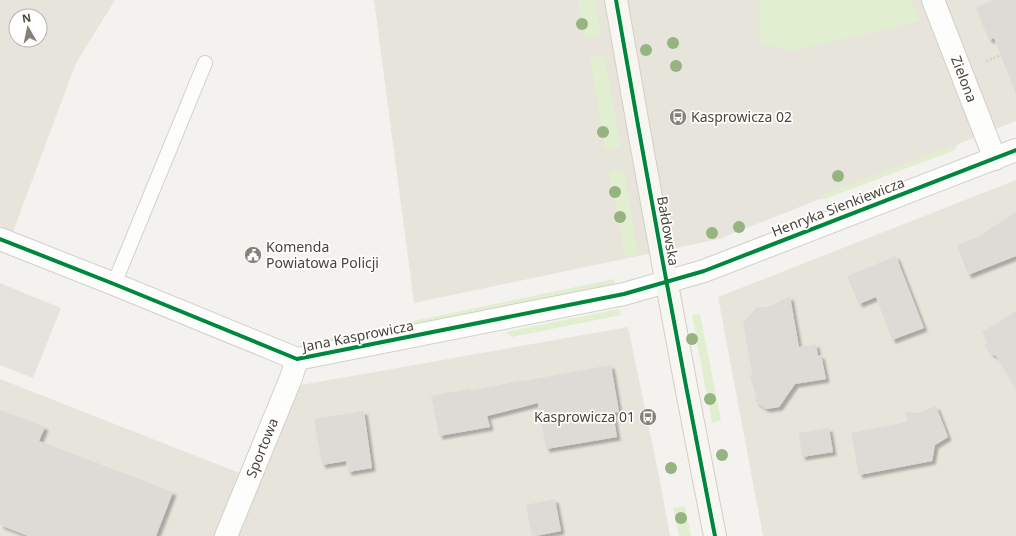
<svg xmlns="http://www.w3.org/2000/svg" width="1016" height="536" font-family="'Noto Sans',sans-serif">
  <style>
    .residential { fill: #e7e4dc; fill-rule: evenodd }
    .green { fill: #e1eecf }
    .parking { fill: #e6e3df }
    .building { fill: #dedbd6; filter: url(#shadow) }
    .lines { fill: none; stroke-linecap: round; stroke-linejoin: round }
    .lane-casing { stroke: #d2d0cb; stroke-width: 16 }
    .street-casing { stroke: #d2d0cb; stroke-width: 24 }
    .secondary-casing { stroke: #d3cfc5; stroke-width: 24 }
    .path { stroke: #d3d2cc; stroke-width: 2.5; stroke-dasharray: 2 2; stroke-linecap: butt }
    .lane { stroke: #fdfdfc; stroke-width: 14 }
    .street { stroke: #fdfdfc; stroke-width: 22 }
    .secondary { stroke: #f7f6f1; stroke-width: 22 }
    .cycleway-casing { stroke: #fff; stroke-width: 6 }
    .cycleway { stroke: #00873e; stroke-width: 4 }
    .tree { fill: #96b382 }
    .labels { text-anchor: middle; stroke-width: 3.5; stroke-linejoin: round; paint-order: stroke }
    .street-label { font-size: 14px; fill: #4b4439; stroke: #fff }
    .poi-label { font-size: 14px; fill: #4b4439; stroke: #fff; text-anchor: start }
  </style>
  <defs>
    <filter id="shadow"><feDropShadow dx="3.5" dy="3.5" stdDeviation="1" flood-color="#0004"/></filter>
  </defs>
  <rect width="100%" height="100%" fill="#f4f2ee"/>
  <g class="residential">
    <path d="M0,0H115L76,63L13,232L0,226ZM16,16H40V40H16Z"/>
    <path d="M374,0H1016V121L719,239L414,303Z"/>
    <path d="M1016,180V536H763L718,297Z"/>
    <path d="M628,327L660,481L670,536H0V379L260,481L290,387Z"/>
  </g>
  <g class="green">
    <path d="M578,0H595L601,35L585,38Z"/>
    <path d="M759,0H911L920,21L793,51L761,44Z"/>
    <path d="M604,55L621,146L605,150L590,58Z"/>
    <path d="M958,144L955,150L822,200L819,196Z"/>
    <path d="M624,169L638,254L625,257L609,171Z"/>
    <path d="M614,279L615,284L319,346L323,340Z"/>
    <path d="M619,309L621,315L512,337L506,332Z"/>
    <path d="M700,314L721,420L712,423L692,315Z"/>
    <path d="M685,506L691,536H679L673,508Z"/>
  </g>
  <path class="parking" d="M0,283L61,308L33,378L0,365Z"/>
  <g class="building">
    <path d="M992,0H1016V89H1014L994,38L989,40L976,8Z"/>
    <path d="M1016,212V256L968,275L957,245L976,238Z"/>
    <path d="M896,256L924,328L892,340L876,297L859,304L847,276Z"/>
    <path d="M790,296L799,347L816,344L818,356L821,355L826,379L795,384L779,407L766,409L756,402L754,388L750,378L752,373L743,323L756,308L771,306Z"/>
    <path d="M1016,311V388L996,356L991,354L985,346L987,341L982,332Z"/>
    <path d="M611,365L619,412L613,413L617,437L546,449L538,403L487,416L490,427L439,436L431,396L469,389L470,391L523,380V381Z"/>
    <path d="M936,406L948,437L935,445L932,461L859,475L851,433L907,422L905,412L918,413Z"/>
    <path d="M0,410L45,427L39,441L173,492L156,536H28L0,525Z"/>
    <path d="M364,411L372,468L348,472L346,461L322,465L314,419Z"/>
    <path d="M829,428L833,452L802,457L799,433Z"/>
    <path d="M555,499L561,531L536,536H532L526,505Z"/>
  </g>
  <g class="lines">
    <defs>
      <path id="lane" d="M114,284L205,63"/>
      <g id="street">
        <path d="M933,0L995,159"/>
        <path d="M0,239L114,284L297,359L624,294L704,271L1016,150"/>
        <path d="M226,536L291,378L297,359"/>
      </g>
      <path id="secondary" d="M616,0C647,179 680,358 715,536"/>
    </defs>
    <use href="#lane" class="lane-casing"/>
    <use href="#street" class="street-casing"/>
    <use href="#secondary" class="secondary-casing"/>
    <path class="path" d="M986,61L1001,55"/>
    <use href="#lane" class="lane"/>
    <use href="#street" class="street"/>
    <use href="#secondary" class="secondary"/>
    <defs>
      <g id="cycleway">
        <path d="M616,0C647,179 680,358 715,536"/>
        <path d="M0,239L114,284L297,359L624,294L704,271L1016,150"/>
      </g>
    </defs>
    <use href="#cycleway" class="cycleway-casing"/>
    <use href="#cycleway" class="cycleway"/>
  </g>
  <g class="tree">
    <circle cx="582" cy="24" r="6"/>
    <circle cx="673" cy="43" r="6"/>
    <circle cx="646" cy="50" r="6"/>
    <circle cx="676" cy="66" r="6"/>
    <circle cx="603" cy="132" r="6"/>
    <circle cx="838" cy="176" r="6"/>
    <circle cx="615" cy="192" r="6"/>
    <circle cx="620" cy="217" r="6"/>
    <circle cx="739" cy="227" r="6"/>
    <circle cx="712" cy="233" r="6"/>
    <circle cx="692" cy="339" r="6"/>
    <circle cx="710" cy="399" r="6"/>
    <circle cx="722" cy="455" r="6"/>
    <circle cx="671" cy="468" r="6"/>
    <circle cx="681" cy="518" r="6"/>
  </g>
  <defs>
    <symbol id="bus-disc" viewBox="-11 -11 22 22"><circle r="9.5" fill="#868178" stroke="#fff"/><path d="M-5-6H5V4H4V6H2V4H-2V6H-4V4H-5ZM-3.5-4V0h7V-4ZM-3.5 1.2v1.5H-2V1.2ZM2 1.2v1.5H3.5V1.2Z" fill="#fff"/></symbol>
    <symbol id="civic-disc" viewBox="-11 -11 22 22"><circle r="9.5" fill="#868178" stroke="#fff"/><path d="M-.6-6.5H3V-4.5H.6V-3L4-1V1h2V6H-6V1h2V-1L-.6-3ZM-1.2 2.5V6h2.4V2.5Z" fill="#fff"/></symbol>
  </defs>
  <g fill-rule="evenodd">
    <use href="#bus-disc" x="668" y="107" width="20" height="20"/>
    <use href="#civic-disc" x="243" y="245" width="20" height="20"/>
    <use href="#bus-disc" x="638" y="407" width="20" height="20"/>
  </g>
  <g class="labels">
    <g class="street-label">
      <text transform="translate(964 79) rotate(69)" y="5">Zielona</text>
      <text transform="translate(838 207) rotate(-21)" y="5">Henryka Sienkiewicza</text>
      <text transform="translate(668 231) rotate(80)" y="5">Bałdowska</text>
      <text transform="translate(358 336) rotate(-11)" y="5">Jana Kasprowicza</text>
      <text transform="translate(262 448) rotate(-68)" y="5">Sportowa</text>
    </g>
    <g class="poi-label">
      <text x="691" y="122">Kasprowicza 02</text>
      <text x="266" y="252">Komenda<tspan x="266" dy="16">Powiatowa Policji</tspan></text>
      <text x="635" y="422" text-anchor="end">Kasprowicza 01</text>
    </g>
  </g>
  <g transform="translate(28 28) rotate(351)"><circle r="19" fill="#ffffff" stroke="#b7b4b0"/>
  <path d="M0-3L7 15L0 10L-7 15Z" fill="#868178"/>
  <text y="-6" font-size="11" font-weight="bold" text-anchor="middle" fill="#4b4439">N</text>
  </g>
</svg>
